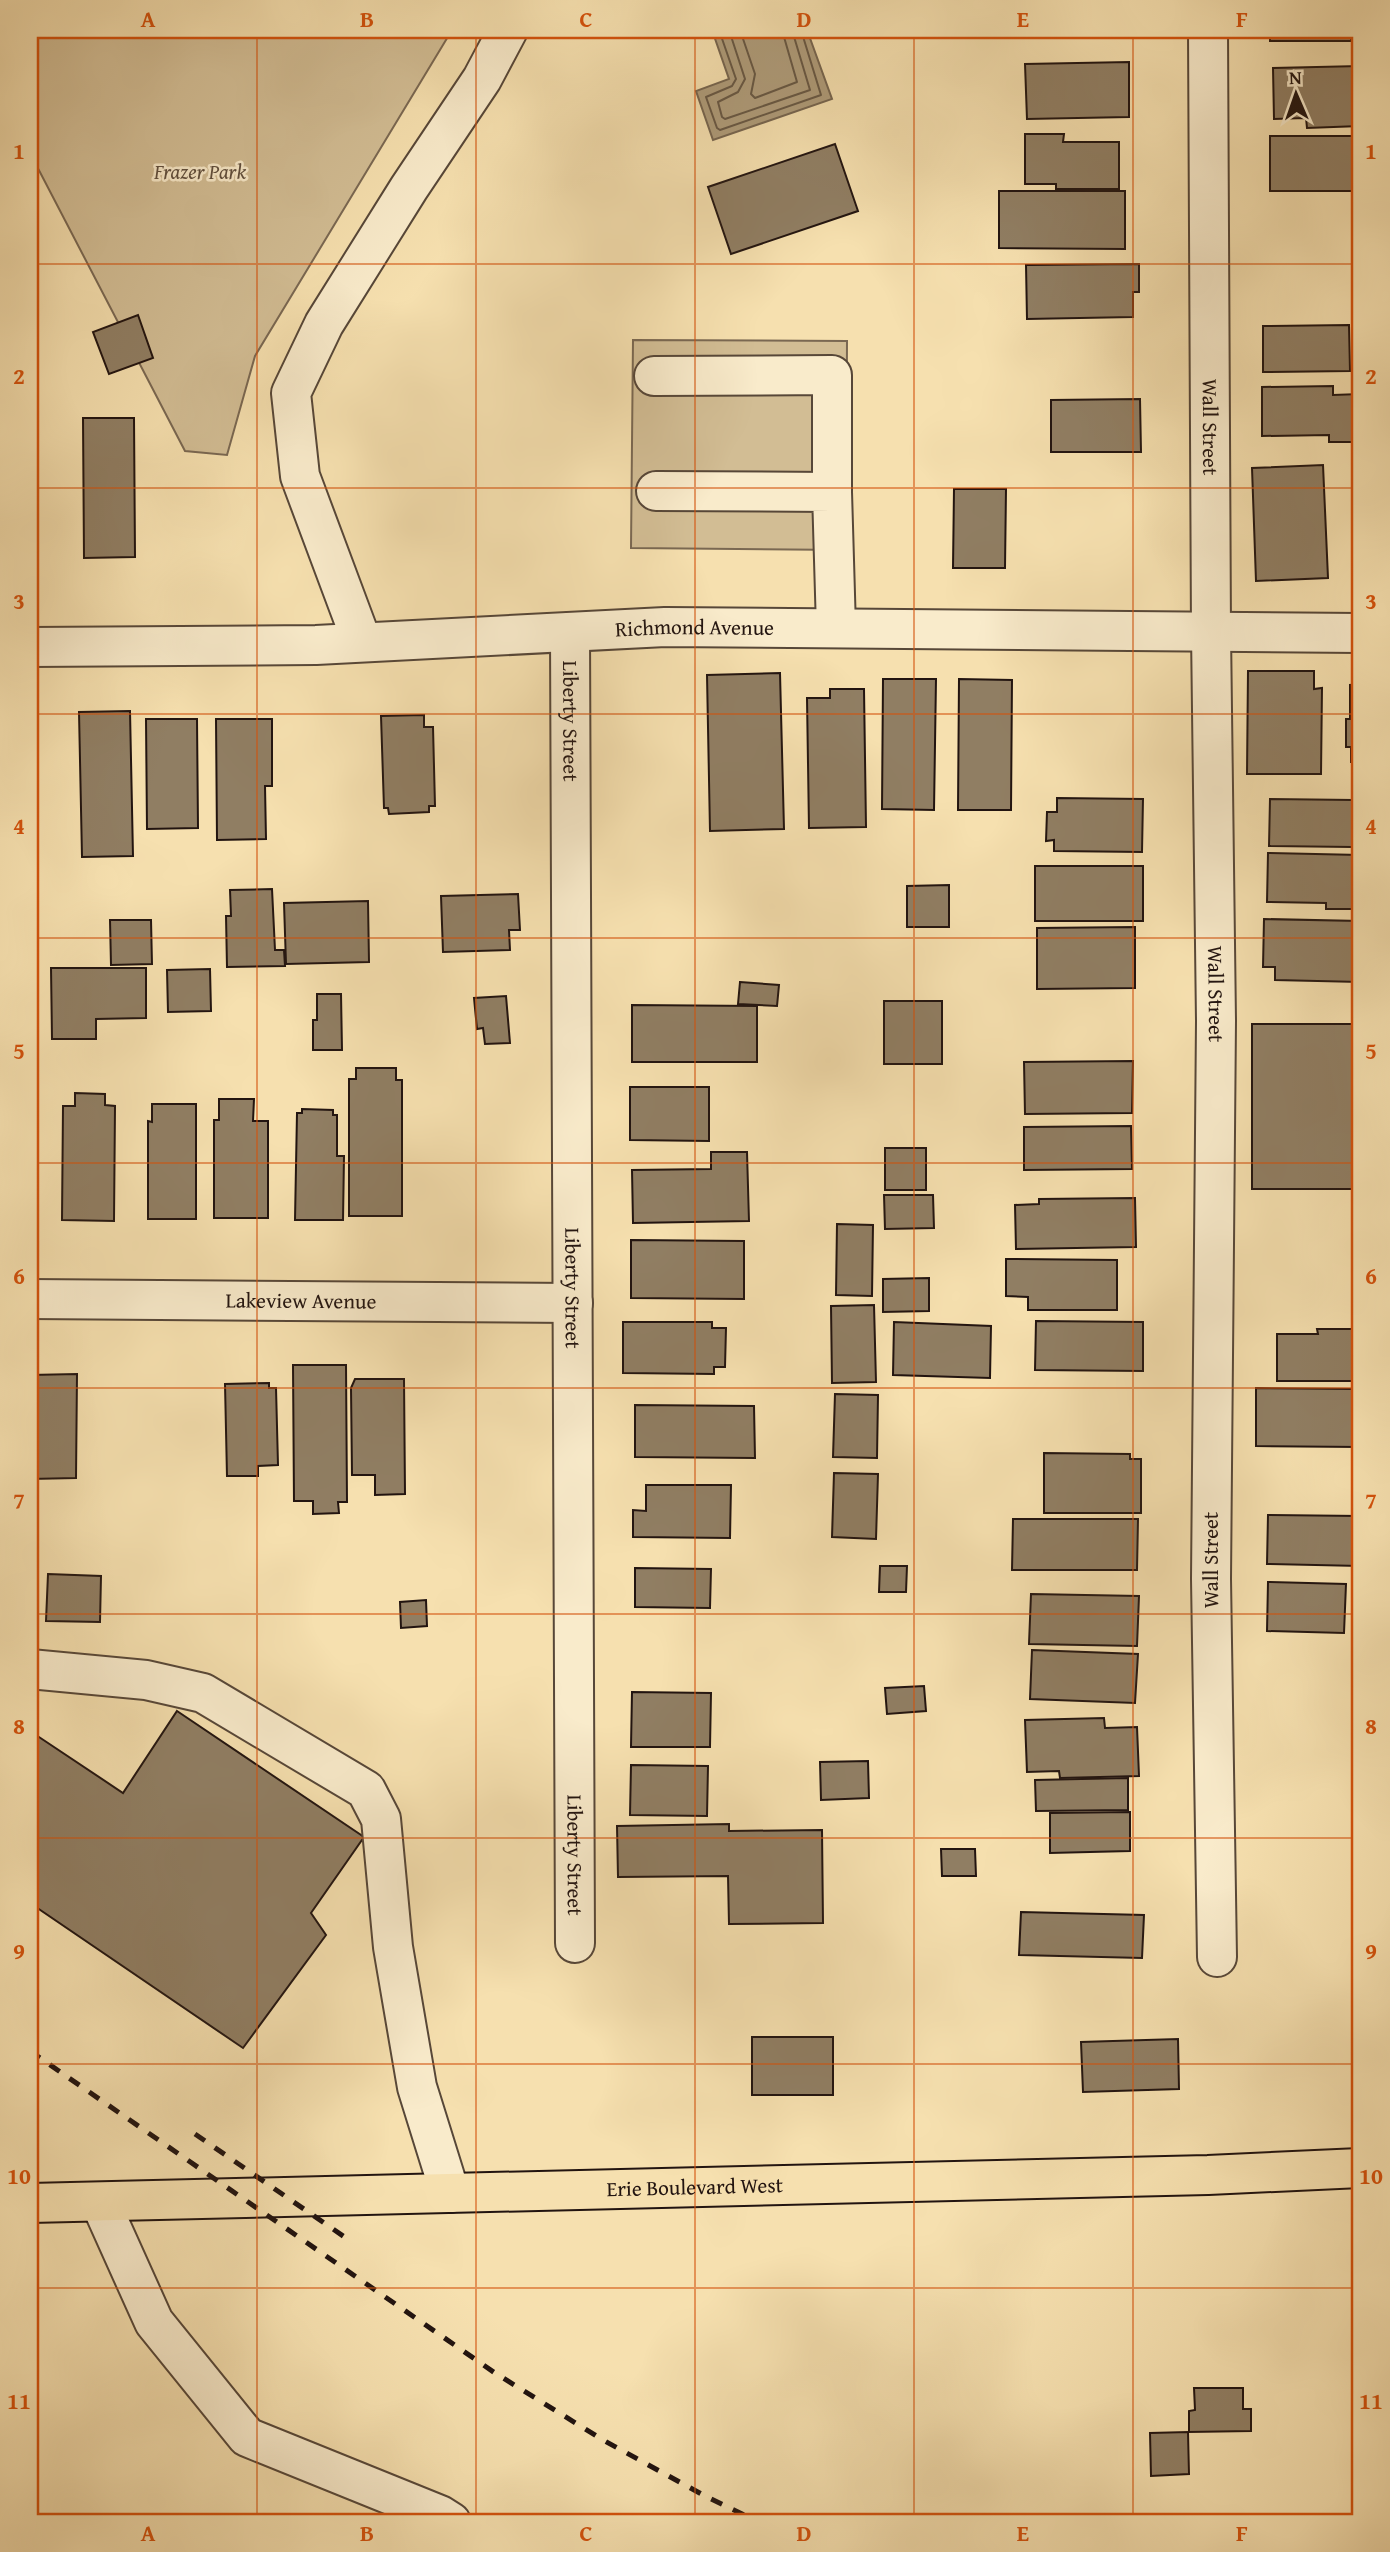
<svg xmlns="http://www.w3.org/2000/svg" width="1390" height="2552" font-family="'Gentium Book Plus',serif">
  <style>
    .green { fill: #d2bd94; stroke: #7a6852; stroke-width: 2 }
    .water { fill: #ae9b79; stroke: #76654f; stroke-width: 2 }
    .lines { fill: none; stroke-linecap: round; stroke-linejoin: round }
    .shore { stroke: #685844; stroke-width: 2 }
    .building { fill: #907e63; stroke: #221410; stroke-width: 2 }
    .minor-casing { stroke: #574738; stroke-width: 42 }
    .major-casing { stroke: #221410; stroke-width: 42 }
    .minor { stroke: #f9ebcb; stroke-width: 38 }
    .major { stroke: #f6e0af; stroke-width: 38 }
    .rail { stroke: #221410; stroke-width: 5; stroke-dasharray: 12 12; stroke-linecap: butt }
    .grid { fill: none; stroke: #d4520c; stroke-width: 2; stroke-opacity: 0.55 }
    .labels { text-anchor: middle; stroke-width: 5; stroke-linejoin: round; paint-order: stroke }
    .park-label { font-size: 21px; font-style: italic; fill: #604f3e; stroke: #f9ebcb }
    .street-label { font-size: 21px; fill: #221410; stroke: #f9ebcb }
    .neatline { fill: none; stroke: #d4520c; stroke-width: 2.5 }
    .grid-label { font-size: 23px; text-anchor: middle; font-weight: bold; fill: #d4520c }
  </style>
  <rect width="100%" height="100%" fill="#f6e0af"/>
  <filter id="stains"><feTurbulence type="fractalNoise" baseFrequency=".00286" numOctaves="4"/><feColorMatrix values="0 0 0 0 .2 0 0 0 0 .09 0 0 0 0 .02 0 0 0 .5 -.17"/></filter>
  <radialGradient id="worn" r=".72"><stop offset=".6" stop-color="#630" stop-opacity="0"/><stop offset="1" stop-color="#630" stop-opacity=".3"/></radialGradient>
  <g class="green">
    <path d="M30,30H452L255,356L227,455L185,451L30,153Z"/>
    <path d="M633,340L847,341L846,550L631,548Z"/>
  </g>
  <path class="water" d="M712,30H807L832,99L713,140L696,91L729,79Z"/>
  <g class="lines">
    <g class="shore">
      <path d="M719,30L736,79L732,86L706,97L717,128L720,130L821,95L801,30"/>
      <path d="M729,30L745,79L738,92L718,102L722,117L725,119L810,90L792,30"/>
      <path d="M740,30L755,74L751,94L755,98L797,82L782,30"/>
    </g>
  </g>
  <g class="building">
    <path d="M1270,30H1352L1351,41H1270Z"/>
    <path d="M1129,62V117L1027,119L1025,64Z"/>
    <path d="M1360,66V126L1307,128L1306,118L1274,119L1273,68Z"/>
    <path d="M1025,134H1064L1063,142H1119V189H1056V184H1025Z"/>
    <rect x="1270" y="136" width="90" height="55"/>
    <path d="M835,144L858,211L731,254L708,187Z"/>
    <path d="M999,191H1125V249L999,248Z"/>
    <path d="M1139,264V292H1133V317L1027,319L1026,265Z"/>
    <path d="M138,315L153,358L109,374L93,332Z"/>
    <path d="M1349,325L1350,371L1263,372V326Z"/>
    <path d="M1333,386V395L1360,394V442H1329V435L1262,436V387Z"/>
    <path d="M1140,399L1141,452H1051V400Z"/>
    <path d="M83,418H134L135,557L84,558Z"/>
    <path d="M1323,465L1328,578L1256,581L1252,468Z"/>
    <path d="M954,489H1006L1005,568H953Z"/>
    <path d="M1248,671H1314V689L1322,688L1321,774H1247Z"/>
    <path d="M780,673L784,829L710,831L707,675Z"/>
    <path d="M883,679H936L934,810L882,809Z"/>
    <path d="M959,679L1012,680L1011,810H958Z"/>
    <path d="M1360,684V762H1351V747H1346V719H1350V685Z"/>
    <path d="M830,689H864L866,827L809,828L807,698H830Z"/>
    <path d="M130,711L133,856L82,857L79,712Z"/>
    <path d="M424,715V727H433L435,806H429V812L389,814L388,808H384L381,716Z"/>
    <path d="M146,719H197L198,828L147,829Z"/>
    <path d="M216,719H272V786H265L266,839L217,840Z"/>
    <path d="M1057,798L1143,799L1142,852L1054,851V840L1046,841L1047,812H1057Z"/>
    <path d="M1270,799L1353,800L1352,847L1269,846Z"/>
    <path d="M1268,853L1360,855V909H1326V903L1267,902Z"/>
    <rect x="1035" y="866" width="108" height="55"/>
    <path d="M949,885V927H907V886Z"/>
    <path d="M272,889L275,950H284L285,966L227,967L226,916H231L230,890Z"/>
    <path d="M518,894L520,930H509L510,950L443,952L441,896Z"/>
    <path d="M368,901L369,962L286,964L284,903Z"/>
    <path d="M1264,919L1360,921V982L1275,980V967H1263Z"/>
    <path d="M110,920H151L152,964L111,965Z"/>
    <path d="M1135,927V988L1037,989V928Z"/>
    <path d="M51,968H146V1018L96,1019V1039H52Z"/>
    <path d="M210,969L211,1011L168,1012L167,970Z"/>
    <path d="M740,982L779,985L777,1006L738,1004Z"/>
    <path d="M317,994H341L342,1050H313V1020H317Z"/>
    <path d="M506,996L510,1043L485,1044L483,1028L477,1029L474,998Z"/>
    <rect x="884" y="1001" width="58" height="63"/>
    <path d="M632,1005L757,1006V1062H632Z"/>
    <rect x="1252" y="1024" width="108" height="165"/>
    <path d="M1133,1061L1132,1113L1025,1114L1024,1062Z"/>
    <path d="M356,1068H396V1080H402V1216H349V1079H356Z"/>
    <path d="M630,1087H709V1141L630,1140Z"/>
    <path d="M75,1093L105,1094V1105L115,1106L114,1221L62,1220L63,1106H75Z"/>
    <path d="M219,1099H254L253,1121H268V1218H214V1120H219Z"/>
    <path d="M152,1104H196V1219H148V1121L152,1122Z"/>
    <path d="M302,1109L333,1110V1115H337V1156H344L343,1220H295L297,1113H302Z"/>
    <path d="M1131,1126L1132,1169L1024,1170V1127Z"/>
    <rect x="885" y="1148" width="41" height="42"/>
    <path d="M711,1152H747L749,1221L633,1223L632,1170L711,1169Z"/>
    <path d="M884,1195H933L934,1228L885,1229Z"/>
    <path d="M1135,1198L1136,1247L1016,1249L1015,1205L1039,1204V1199Z"/>
    <path d="M837,1224L873,1225L872,1296L836,1295Z"/>
    <path d="M631,1240L744,1241V1299L631,1298Z"/>
    <path d="M1006,1259L1117,1260V1310H1028V1297L1006,1296Z"/>
    <path d="M929,1278V1311L883,1312V1279Z"/>
    <path d="M874,1305L876,1382L832,1383L831,1306Z"/>
    <path d="M1036,1321L1143,1322V1371L1035,1370Z"/>
    <path d="M623,1322H712V1328H726L725,1367H714V1374L623,1373Z"/>
    <path d="M894,1322L991,1326L990,1378L893,1375Z"/>
    <path d="M1317,1329H1360V1381H1277V1334H1318Z"/>
    <path d="M293,1365H346L347,1502H338L339,1513L313,1514V1501H294Z"/>
    <path d="M77,1374L76,1478L30,1479V1375Z"/>
    <path d="M355,1379H404L405,1494L375,1495V1475H352L351,1388Z"/>
    <path d="M269,1383V1388H276L278,1465L258,1466V1476H227L225,1384Z"/>
    <path d="M1256,1388L1360,1389V1447L1256,1446Z"/>
    <path d="M835,1394L878,1395L877,1458L833,1457Z"/>
    <path d="M635,1405L754,1406L755,1458L635,1457Z"/>
    <path d="M1044,1453L1130,1454V1459H1141V1513H1044Z"/>
    <path d="M834,1473L878,1474L876,1539L832,1537Z"/>
    <path d="M646,1485H731L730,1538L633,1537V1510L646,1511Z"/>
    <path d="M1268,1515L1360,1516V1566L1267,1564Z"/>
    <path d="M1013,1519H1138L1137,1570H1012Z"/>
    <path d="M880,1566H907L906,1592H879Z"/>
    <path d="M635,1568L711,1569L710,1608L635,1607Z"/>
    <path d="M48,1574L101,1576L100,1622L46,1621Z"/>
    <path d="M1268,1582L1346,1584L1344,1633L1267,1631Z"/>
    <path d="M1031,1594L1139,1596L1137,1646L1029,1644Z"/>
    <path d="M426,1600L427,1626L401,1628L400,1602Z"/>
    <path d="M1032,1650L1138,1654L1135,1703L1030,1699Z"/>
    <path d="M924,1686L926,1711L887,1714L885,1688Z"/>
    <path d="M632,1692L711,1693L710,1747H631Z"/>
    <path d="M177,1711L364,1837L311,1913L326,1935L243,2048L30,1903V1731L123,1793Z"/>
    <path d="M1104,1718L1105,1728L1137,1727L1139,1776L1060,1778L1059,1771L1027,1772L1025,1720Z"/>
    <path d="M868,1761L869,1798L821,1800L820,1762Z"/>
    <path d="M631,1765L708,1766L707,1816L630,1815Z"/>
    <path d="M1128,1778V1810L1036,1811L1035,1780Z"/>
    <path d="M1130,1812V1851L1050,1853V1813Z"/>
    <path d="M729,1824V1831L822,1830L823,1923L729,1924L728,1876L618,1877L617,1826Z"/>
    <path d="M941,1849H975L976,1876H942Z"/>
    <path d="M1021,1912L1144,1915L1142,1958L1019,1955Z"/>
    <rect x="752" y="2037" width="81" height="58"/>
    <path d="M1178,2039L1179,2089L1083,2092L1081,2042Z"/>
    <path d="M1194,2388H1243V2409H1251V2431L1189,2432V2411L1195,2410Z"/>
    <path d="M1188,2432L1189,2474L1151,2476L1150,2433Z"/>
  </g>
  <g class="lines">
    <defs>
      <g id="minor">
        <path id="s1" d="M1208,30L1211,632L1216,1021L1211,1579L1217,1957"/>
        <path d="M654,376L832,375V492"/>
        <path d="M656,491L832,492L836,628"/>
        <path id="s2" d="M570,632L575,1943"/>
        <path d="M362,642L300,476L291,393L324,324L409,188L482,79L508,30"/>
        <path id="s3" d="M30,647L316,645L665,627L1360,633"/>
        <path id="s4" d="M30,1299L573,1303"/>
        <path d="M30,1669L146,1680L203,1693L366,1790L381,1819L393,1947L417,2087L450,2193"/>
        <path d="M100,2202L154,2322L247,2437L440,2515L451,2522"/>
      </g>
      <g id="major">
        <path id="s5" d="M30,2203L1208,2175L1360,2168"/>
      </g>
    </defs>
    <use href="#minor" class="minor-casing"/>
    <use href="#major" class="major-casing"/>
    <use href="#minor" class="minor"/>
    <use href="#major" class="major"/>
    <g class="rail">
      <path d="M30,2051L495,2373L603,2440L705,2496L759,2522"/>
      <path d="M195,2134L346,2238"/>
    </g>
  </g>
  <path class="grid" d="M257,30V2522M476,30V2522M695,30V2522M914,30V2522M1133,30V2522M30,264H1360M30,488H1360M30,714H1360M30,938H1360M30,1163H1360M30,1388H1360M30,1614H1360M30,1838H1360M30,2064H1360M30,2288H1360"/>
  <g class="labels">
    <g class="park-label">
      <text x="200" y="179">Frazer Park</text>
    </g>
    <g class="street-label">
      <text dy="7" stroke="none"><textPath href="#s1" startOffset="397">Wall Street</textPath></text>
      <text dy="7" stroke="none"><textPath href="#s3" startOffset="665">Richmond Avenue</textPath></text>
      <text dy="7" stroke="none"><textPath href="#s2" startOffset="89">Liberty Street</textPath></text>
      <text dy="7" stroke="none"><textPath href="#s1" startOffset="964">Wall Street</textPath></text>
      <text dy="7" stroke="none"><textPath href="#s2" startOffset="656">Liberty Street</textPath></text>
      <text dy="7" stroke="none"><textPath href="#s4" startOffset="271">Lakeview Avenue</textPath></text>
      <text transform="translate(1211 1560) rotate(-90)" y="7">Wall Street</text>
      <text dy="7" stroke="none"><textPath href="#s2" startOffset="1223">Liberty Street</textPath></text>
      <text dy="7" stroke="none"><textPath href="#s5" startOffset="665">Erie Boulevard West</textPath></text>
    </g>
  </g>
  <rect width="1390" height="2552" fill="none" stroke="#f6e0af" stroke-width="77"/>
  <g transform="translate(1296 94) rotate(358)" stroke="#f9ebcb" stroke-width="5" paint-order="stroke">
  <path d="M0-5L12 26L0 18L-12 26Z" fill="#221410"/>
  <text y="-10" font-size="19" font-weight="bold" text-anchor="middle" fill="#221410">N</text>
  </g>
  <rect x="38" y="38" width="1314" height="2476" class="neatline"/>
  <g class="grid-label">
    <text x="148" y="27">A</text>
    <text x="367" y="27">B</text>
    <text x="586" y="27">C</text>
    <text x="804" y="27">D</text>
    <text x="1023" y="27">E</text>
    <text x="1242" y="27">F</text>
    <text x="19" y="159">1</text>
    <text x="1371" y="159">1</text>
    <text x="19" y="384">2</text>
    <text x="1371" y="384">2</text>
    <text x="19" y="609">3</text>
    <text x="1371" y="609">3</text>
    <text x="19" y="834">4</text>
    <text x="1371" y="834">4</text>
    <text x="19" y="1059">5</text>
    <text x="1371" y="1059">5</text>
    <text x="19" y="1284">6</text>
    <text x="1371" y="1284">6</text>
    <text x="19" y="1509">7</text>
    <text x="1371" y="1509">7</text>
    <text x="19" y="1734">8</text>
    <text x="1371" y="1734">8</text>
    <text x="19" y="1959">9</text>
    <text x="1371" y="1959">9</text>
    <text x="19" y="2184">10</text>
    <text x="1371" y="2184">10</text>
    <text x="19" y="2409">11</text>
    <text x="1371" y="2409">11</text>
    <text x="148" y="2541">A</text>
    <text x="367" y="2541">B</text>
    <text x="586" y="2541">C</text>
    <text x="804" y="2541">D</text>
    <text x="1023" y="2541">E</text>
    <text x="1242" y="2541">F</text>
  </g>
  <rect width="100%" height="100%" filter="url(#stains)"/>
  <rect width="100%" height="100%" fill="url(#worn)"/>
</svg>
